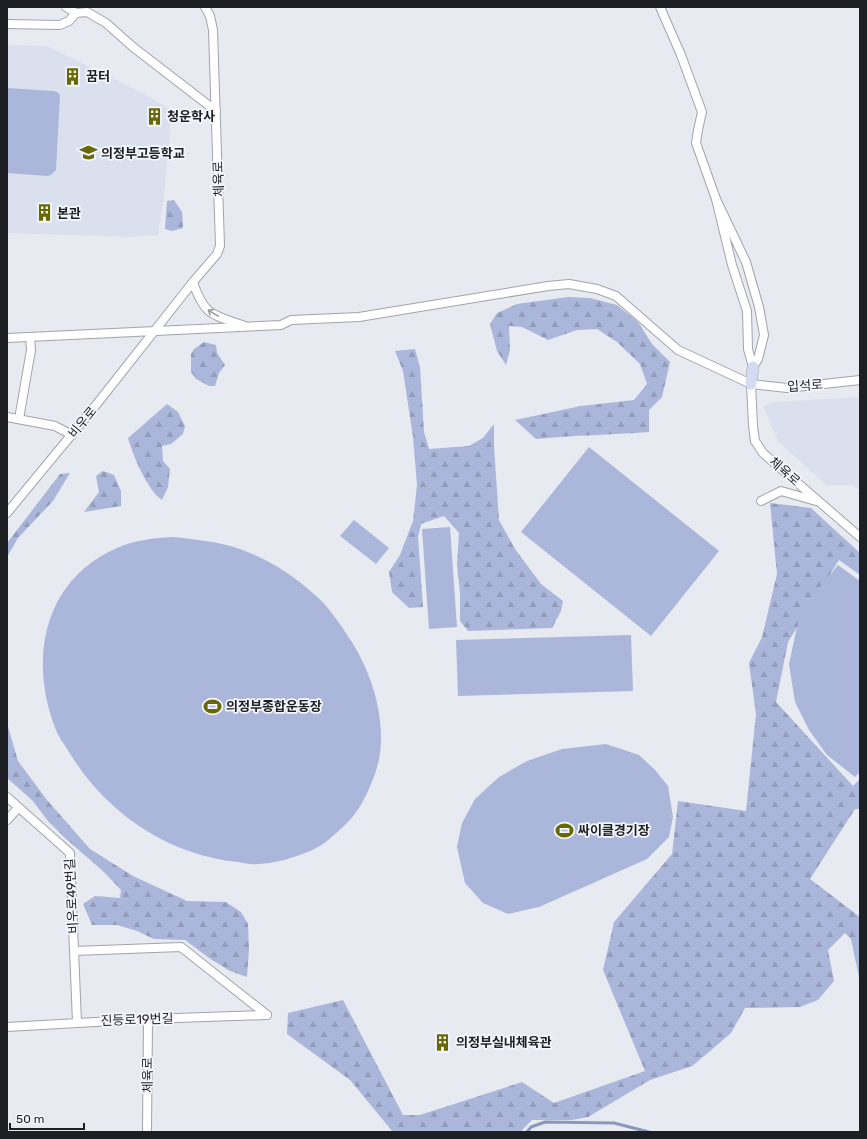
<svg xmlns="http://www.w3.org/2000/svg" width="867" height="1139" font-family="Rubik,'Noto Sans KR',sans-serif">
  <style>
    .built { fill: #dae0ee }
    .forest { fill: url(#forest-firs) }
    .pitch { fill: #aab7da }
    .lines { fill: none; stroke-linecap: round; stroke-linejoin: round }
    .stream { stroke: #8a98bc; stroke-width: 3 }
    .street-casing { stroke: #a1a4aa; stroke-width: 10 }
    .secondary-casing { stroke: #a1a4aa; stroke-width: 12 }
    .street { stroke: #fff; stroke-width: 8 }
    .secondary { stroke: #d4dbf0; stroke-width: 11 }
    .oneway { stroke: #9a9a9c }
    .labels { text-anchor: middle; stroke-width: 3.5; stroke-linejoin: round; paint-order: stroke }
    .poi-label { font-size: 13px; font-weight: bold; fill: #1e1f22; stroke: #f4f7fe; text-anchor: start }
    .street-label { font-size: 13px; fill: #1e1f22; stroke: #f4f7fe }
  </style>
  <defs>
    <pattern id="forest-firs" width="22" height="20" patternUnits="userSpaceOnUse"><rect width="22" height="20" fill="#aab7da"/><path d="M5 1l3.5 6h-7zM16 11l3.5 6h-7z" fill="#929dbb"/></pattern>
  </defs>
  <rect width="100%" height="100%" fill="#e7eaf1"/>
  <g class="built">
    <path d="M7,45L47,46L145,94L172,111L164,195L158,235L132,237L7,233Z"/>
    <path d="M860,397V491L853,485H826L778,441L763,406L773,402Z"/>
  </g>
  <g class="forest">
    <path d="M174,200L182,212L183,228L172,231L165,229L167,201Z"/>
    <path d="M568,297L590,298L617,305L638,322L652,344L670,362L662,397L649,410V432C611,435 574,435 536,439L515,420L581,406L634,400L647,384L640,364L617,342L597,329L577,330L548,340L522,327L509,326L510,350L506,365L497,351L490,324L497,313L517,304Z"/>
    <path d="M204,342L216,345L217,353L225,365L219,373L215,386H209L196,379L191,372V354L194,349Z"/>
    <path d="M415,349L420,367L424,432L429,449L469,446L483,438L494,424V446L499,520L515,549L541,584L563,601L561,611L552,628L468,631L460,621V593L457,565L459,533L444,516L421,524L418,537L423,607L409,608L392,592L389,572L400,555L413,521L417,485L413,437L403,371L395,351Z"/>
    <path d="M167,404L178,412L185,426L183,434L171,444L162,446L163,461L170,469L168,487L162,500C147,490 133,455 128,438Z"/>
    <path d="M103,471L114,475L121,491V506L84,512L99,492L96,476Z"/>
    <path d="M70,473L53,501L18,538L7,557V543L60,474Z"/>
    <path d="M770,503L811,508L860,553V575L839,560L788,642L776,702L853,786L860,779V809H855L810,879L860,917V982L851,939L845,933L828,950L834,981L818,1000L800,1007L745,1008L731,1033L709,1052L692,1066L650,1080L588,1117L572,1120H532L520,1132H393L350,1080L287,1034L288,1013L343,1000L403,1115H420L522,1082L554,1103L645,1071L603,970L614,922L672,854L678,801L746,811L756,714L749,663L762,637L777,574Z"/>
    <path d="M7,723L18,761L47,800L90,849L133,876L187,901L226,902L241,912L248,924L249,949L247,977L230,971L209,958L185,940L154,939L137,931L117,925H92L83,904L95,896L120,898L121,890L104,872L65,838L48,821L32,800L7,778Z"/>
  </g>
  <g class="pitch">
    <path d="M7,88L53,91L57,92L60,95L56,170L51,175L48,176L7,173Z"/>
    <path d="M589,447L719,551L651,636L521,532Z"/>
    <path d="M354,520L389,548L376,564L340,536Z"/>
    <path d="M450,527L457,627L429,629L422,529Z"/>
    <path d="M173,537C199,540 226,542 250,553C273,562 297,578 315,595C326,604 334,616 342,627C346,634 352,641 356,649C374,680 386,723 379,759C376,774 369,790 362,803C353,819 340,830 327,841C313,853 276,864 258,864C252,865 244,863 238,862C167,855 105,812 69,752C65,745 59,738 56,730C28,660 43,580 117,548C135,540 154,538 173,537Z"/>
    <path d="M838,565L860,581V772L855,777L827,755L809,730L795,702L789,664L797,627L812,597Z"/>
    <path d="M631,635L633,691L458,696L456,640Z"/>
    <path d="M606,744L639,755L655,770L668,786L673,817L669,837L647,859L539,907L508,914L483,903L465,883L457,847L462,823L475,799L499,777L527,761L562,749Z"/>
  </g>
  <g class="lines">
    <path class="stream" d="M527,1132L531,1127L545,1122L614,1123L649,1132"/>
    <defs>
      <g id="street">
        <path d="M660,7L681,55L702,112L698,130L696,143L716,199"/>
        <path d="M76,13L87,12L106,23L133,47L216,111"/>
        <path d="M7,24L60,25L69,21L76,13L66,7"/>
        <path d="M716,199L746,262L759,307L764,335L758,359L753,367L748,349L747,311L732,265Z"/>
        <path d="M193,282C204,316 213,315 245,326"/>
        <path d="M7,338L281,325L291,320L359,317L548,286L569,284L597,289L616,296L678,350L751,384L787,388L860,380"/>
        <path d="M751,384L753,426L755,441L763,453L860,537"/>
        <path d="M7,417L55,426L72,435"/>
        <path d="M19,419L31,350L30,337"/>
        <path d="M761,501L781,491L816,501"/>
        <path d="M7,513L96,405L193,282L217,254L220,246L213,30L210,16L205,7"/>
        <path d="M7,797L70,853L77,1022"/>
        <path d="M7,820L18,808"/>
        <path d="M74,951L181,947L267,1015"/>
        <path d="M7,1027L148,1019L267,1015"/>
        <path d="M147,1132L148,1019"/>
      </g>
      <path id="secondary" d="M751,384L753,367"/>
    </defs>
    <use href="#street" class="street-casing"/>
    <use href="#secondary" class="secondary-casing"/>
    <use href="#street" class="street"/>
    <use href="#secondary" class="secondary"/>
  </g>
  <defs><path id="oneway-shaft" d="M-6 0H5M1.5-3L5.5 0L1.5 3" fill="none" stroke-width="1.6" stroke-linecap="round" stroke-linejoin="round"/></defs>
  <use class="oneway" href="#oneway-shaft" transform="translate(213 313) rotate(-149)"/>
  <defs>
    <symbol id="building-bare" viewBox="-9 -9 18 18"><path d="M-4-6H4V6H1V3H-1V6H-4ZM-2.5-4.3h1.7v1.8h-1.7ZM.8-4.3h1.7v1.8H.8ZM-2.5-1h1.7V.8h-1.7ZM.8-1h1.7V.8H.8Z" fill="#686906" stroke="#f4f7fe" stroke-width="2.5" paint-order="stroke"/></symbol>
    <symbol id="school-bare" viewBox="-9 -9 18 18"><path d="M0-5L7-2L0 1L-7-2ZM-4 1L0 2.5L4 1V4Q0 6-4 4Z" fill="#686906" stroke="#f4f7fe" stroke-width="2.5" paint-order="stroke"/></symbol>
    <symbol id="stadium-bare" viewBox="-9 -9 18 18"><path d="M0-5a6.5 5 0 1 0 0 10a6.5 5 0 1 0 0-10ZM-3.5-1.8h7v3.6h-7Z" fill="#686906" stroke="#f4f7fe" stroke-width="2.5" paint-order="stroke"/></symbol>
  </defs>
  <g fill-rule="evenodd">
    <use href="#building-bare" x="60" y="64" width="25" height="25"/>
    <use href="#building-bare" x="142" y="104" width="25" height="25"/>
    <use href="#school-bare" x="76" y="140" width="25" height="25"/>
    <use href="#building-bare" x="32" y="200" width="25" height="25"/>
    <use href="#stadium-bare" x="200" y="694" width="25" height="25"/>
    <use href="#stadium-bare" x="552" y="818" width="25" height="25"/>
    <use href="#building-bare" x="430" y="1030" width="25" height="25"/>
  </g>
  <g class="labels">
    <g class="poi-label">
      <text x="86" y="81">꿈터</text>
      <text x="167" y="121">청운학사</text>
      <text x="101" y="158">의정부고등학교</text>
      <text x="57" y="218">본관</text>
      <text x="226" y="711">의정부종합운동장</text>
      <text x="578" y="835">싸이클경기장</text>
      <text x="456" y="1047">의정부실내체육관</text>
    </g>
    <g class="street-label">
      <text transform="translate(218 179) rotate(-92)" y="5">체육로</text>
      <text transform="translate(805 385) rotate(-4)" y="5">입석로</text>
      <text transform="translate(82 422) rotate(-51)" y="5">비우로</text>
      <text transform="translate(785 471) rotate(41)" y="5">체육로</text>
      <text transform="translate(71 896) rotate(-93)" y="5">비우로49번길</text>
      <text transform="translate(137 1019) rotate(-2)" y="5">진등로19번길</text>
      <text transform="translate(147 1075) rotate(-90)" y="5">체육로</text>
    </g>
  </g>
  <rect width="867" height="1139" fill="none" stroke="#1e1f22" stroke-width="16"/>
  <path d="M10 1123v6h74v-6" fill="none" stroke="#1e1f22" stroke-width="2"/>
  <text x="16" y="1123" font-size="12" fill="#1e1f22" stroke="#f4f7fe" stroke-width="3" paint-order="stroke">50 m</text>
</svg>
